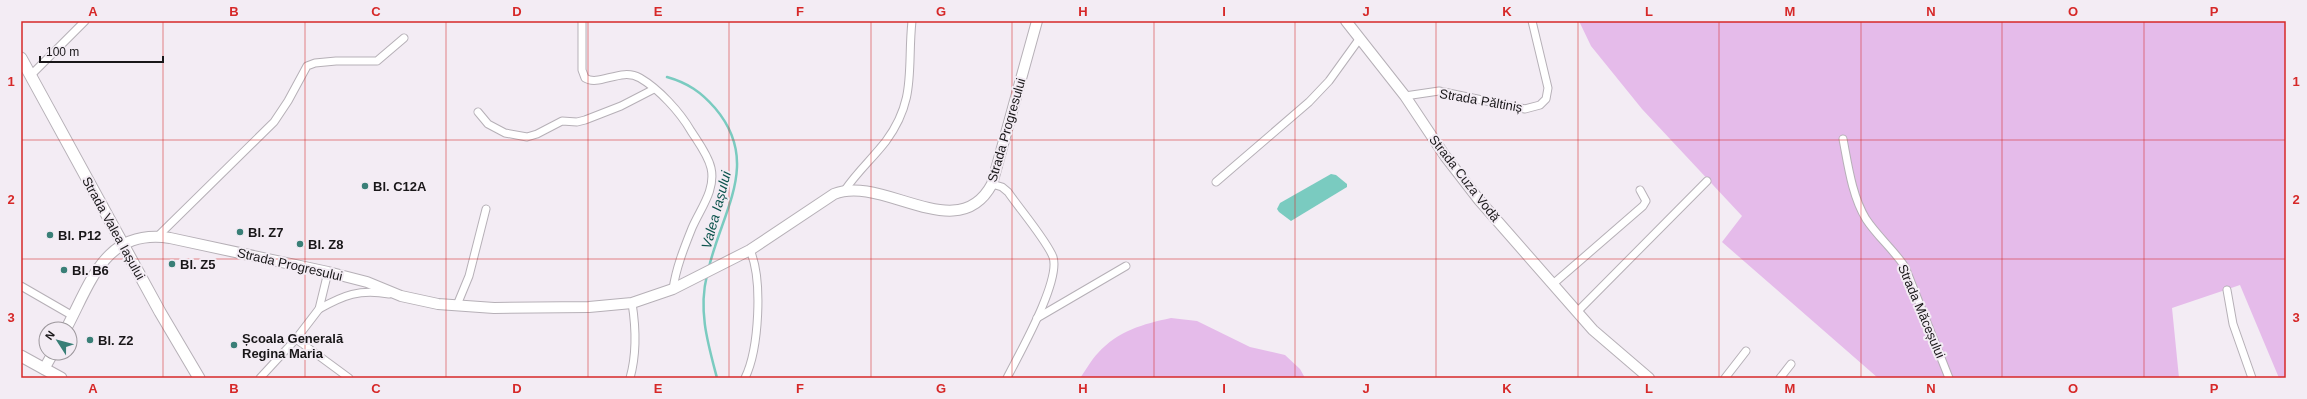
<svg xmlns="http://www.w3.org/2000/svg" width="2307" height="399" font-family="Helvetica,sans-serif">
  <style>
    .green { fill: #e5bbea }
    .water { fill: #7acbc0 }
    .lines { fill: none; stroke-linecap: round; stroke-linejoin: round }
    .stream { stroke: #7acbc0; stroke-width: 2.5 }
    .street-casing { stroke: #b6b0b7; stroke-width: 9 }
    .secondary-casing { stroke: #b6b0b7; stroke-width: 12 }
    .primary-casing { stroke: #b6b0b7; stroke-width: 13 }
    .street { stroke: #fff; stroke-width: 7 }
    .secondary { stroke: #fff; stroke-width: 10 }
    .primary { stroke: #fff; stroke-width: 11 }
    .grid { fill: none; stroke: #d62828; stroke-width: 1; stroke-opacity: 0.55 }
    .poi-dot { fill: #397f77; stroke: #f3ecf4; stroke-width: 1.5 }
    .labels { text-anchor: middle; stroke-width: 4; stroke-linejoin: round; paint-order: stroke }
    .street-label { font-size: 13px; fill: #191719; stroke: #f3ecf4 }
    .poi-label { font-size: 13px; font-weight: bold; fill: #191719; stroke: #f3ecf4; text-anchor: start }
    .water-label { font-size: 14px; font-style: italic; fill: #0d544e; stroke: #f3ecf4 }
    .neatline { fill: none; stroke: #d62828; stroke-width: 1.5 }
    .grid-label { font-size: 13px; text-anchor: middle; font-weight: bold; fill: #d62828 }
  </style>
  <rect width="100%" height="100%" fill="#f3ecf4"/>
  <g class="green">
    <path d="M1579,21H2286V378H2279L2240,285L2172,308L2179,378H1878L1722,242L1742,216L1642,109L1591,46Z"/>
    <path d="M1171,318L1197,321L1250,347L1285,355L1300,369L1305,378H1080C1086,370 1091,360 1098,353C1118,331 1143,324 1171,318Z"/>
  </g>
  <path class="water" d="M1331,174L1336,175L1347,184V187L1291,221L1279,212L1277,209L1280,203Z"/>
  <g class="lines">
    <g class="stream">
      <path d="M667,77C688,83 701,92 715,108C761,162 723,209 709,267"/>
      <path d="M707,275C698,311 708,344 717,378"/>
    </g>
    <defs>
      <g id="street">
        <path d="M582,21V70L585,78C599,87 621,67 640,78C659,89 680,112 691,131C698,142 708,155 711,168C716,190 700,209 692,228C684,248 676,268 673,289"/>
        <path d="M31,75L85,21"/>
        <path d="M1405,96L1439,91L1525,109L1540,105L1546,99L1548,88L1532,21"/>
        <path d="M478,112L488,124L505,133L527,137L537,134L562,121L577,122L585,120L621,106L654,89"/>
        <path d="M1843,139C1848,165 1852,196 1866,219C1877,236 1894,250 1905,267L1949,378"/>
        <path d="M1216,182L1309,102L1329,81L1360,38"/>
        <path d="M992,184L1002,187L1008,192C1019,208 1047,241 1053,257C1061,281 1019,354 1007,378"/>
        <path d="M845,190C857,172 873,158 886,141C917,99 907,68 912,21"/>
        <path d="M158,236L274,122L288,101L307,66L315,63L336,61H377L404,38"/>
        <path d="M1553,284L1643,206L1646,201L1640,190"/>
        <path d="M21,286L73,316"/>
        <path d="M2227,290L2233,324L2252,378"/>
        <path d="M457,305L469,276L486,209"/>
        <path d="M319,309C344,295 359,289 389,294"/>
        <path d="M1577,312L1707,181"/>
        <path d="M1037,318L1126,266"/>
        <path d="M296,339L349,378"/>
        <path d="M260,378L296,339L319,309L328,272"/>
        <path d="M630,378C637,353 636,328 632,303"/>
        <path d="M745,378C759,349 763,280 750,250"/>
        <path d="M1725,378L1746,351"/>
        <path d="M1780,378L1791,364"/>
      </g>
      <g id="secondary">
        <path d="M1346,21L1405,96L1445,156L1479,200L1593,330L1649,378"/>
        <path d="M66,329C91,282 105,228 170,238L328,272L367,282L401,296L438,304L494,308L589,307L632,303L673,289L750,250L834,194C883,174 958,248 992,184L1037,21"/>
        <path d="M44,369L53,353"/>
      </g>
      <g id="primary">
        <path d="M21,58L160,312L199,378"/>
        <path d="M21,356L61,378"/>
      </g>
    </defs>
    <use href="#street" class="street-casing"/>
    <use href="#secondary" class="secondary-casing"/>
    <use href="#primary" class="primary-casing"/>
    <use href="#street" class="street"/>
    <use href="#secondary" class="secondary"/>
    <use href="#primary" class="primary"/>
  </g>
  <path class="grid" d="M163,21V378M305,21V378M446,21V378M588,21V378M729,21V378M871,21V378M1012,21V378M1154,21V378M1295,21V378M1436,21V378M1578,21V378M1719,21V378M1861,21V378M2002,21V378M2144,21V378M21,140H2286M21,259H2286"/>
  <g class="poi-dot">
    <circle cx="365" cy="186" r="4"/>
    <circle cx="240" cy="232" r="4"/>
    <circle cx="50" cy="235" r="4"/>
    <circle cx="300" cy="244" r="4"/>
    <circle cx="172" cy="264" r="4"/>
    <circle cx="64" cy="270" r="4"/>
    <circle cx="90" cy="340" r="4"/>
    <circle cx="234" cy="345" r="4"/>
  </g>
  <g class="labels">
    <g class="street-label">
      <text transform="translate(1481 100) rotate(10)" y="5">Strada Păltiniș</text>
      <text transform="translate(1006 130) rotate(-74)" y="5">Strada Progresului</text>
      <text transform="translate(1465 178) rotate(52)" y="5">Strada Cuza Vodă</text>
      <text transform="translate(114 228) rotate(61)" y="5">Strada Valea Iașului</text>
      <text transform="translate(290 264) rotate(13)" y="5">Strada Progresului</text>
      <text transform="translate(1922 311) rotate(67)" y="5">Strada Măceșului</text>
    </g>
    <g class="poi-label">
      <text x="373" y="191">Bl. C12A</text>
      <text x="248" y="237">Bl. Z7</text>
      <text x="58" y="240">Bl. P12</text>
      <text x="308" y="249">Bl. Z8</text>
      <text x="180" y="269">Bl. Z5</text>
      <text x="72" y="275">Bl. B6</text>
      <text x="242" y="343">Școala Generală<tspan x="242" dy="15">Regina Maria</tspan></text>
      <text x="98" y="345">Bl. Z2</text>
    </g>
    <g class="water-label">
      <text transform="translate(716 210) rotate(-75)" y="5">Valea Iașului</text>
    </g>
  </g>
  <rect width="2307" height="399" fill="none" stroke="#f3ecf4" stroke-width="44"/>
  <g transform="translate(58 341) rotate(306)"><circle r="19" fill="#f3ecf4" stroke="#9c979c"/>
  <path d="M0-3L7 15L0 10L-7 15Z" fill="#397f77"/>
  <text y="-6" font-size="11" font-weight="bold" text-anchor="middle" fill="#191719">N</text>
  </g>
  <path d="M40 56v6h123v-6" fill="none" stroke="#191719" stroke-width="2"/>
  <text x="46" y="56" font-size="12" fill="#191719" stroke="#f3ecf4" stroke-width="3" paint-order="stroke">100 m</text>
  <rect x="22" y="22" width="2263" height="355" class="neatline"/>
  <g class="grid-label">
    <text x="93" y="16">A</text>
    <text x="234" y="16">B</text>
    <text x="376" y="16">C</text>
    <text x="517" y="16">D</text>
    <text x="658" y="16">E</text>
    <text x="800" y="16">F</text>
    <text x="941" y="16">G</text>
    <text x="1083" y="16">H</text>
    <text x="1224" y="16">I</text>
    <text x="1366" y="16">J</text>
    <text x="1507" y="16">K</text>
    <text x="1649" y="16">L</text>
    <text x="1790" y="16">M</text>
    <text x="1931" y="16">N</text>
    <text x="2073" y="16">O</text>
    <text x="2214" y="16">P</text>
    <text x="11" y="86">1</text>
    <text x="2296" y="86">1</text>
    <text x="11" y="204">2</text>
    <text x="2296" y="204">2</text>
    <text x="11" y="322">3</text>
    <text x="2296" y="322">3</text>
    <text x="93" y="393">A</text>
    <text x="234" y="393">B</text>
    <text x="376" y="393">C</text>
    <text x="517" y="393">D</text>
    <text x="658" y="393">E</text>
    <text x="800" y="393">F</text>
    <text x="941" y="393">G</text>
    <text x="1083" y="393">H</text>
    <text x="1224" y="393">I</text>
    <text x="1366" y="393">J</text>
    <text x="1507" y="393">K</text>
    <text x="1649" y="393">L</text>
    <text x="1790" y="393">M</text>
    <text x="1931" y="393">N</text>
    <text x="2073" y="393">O</text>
    <text x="2214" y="393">P</text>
  </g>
</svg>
